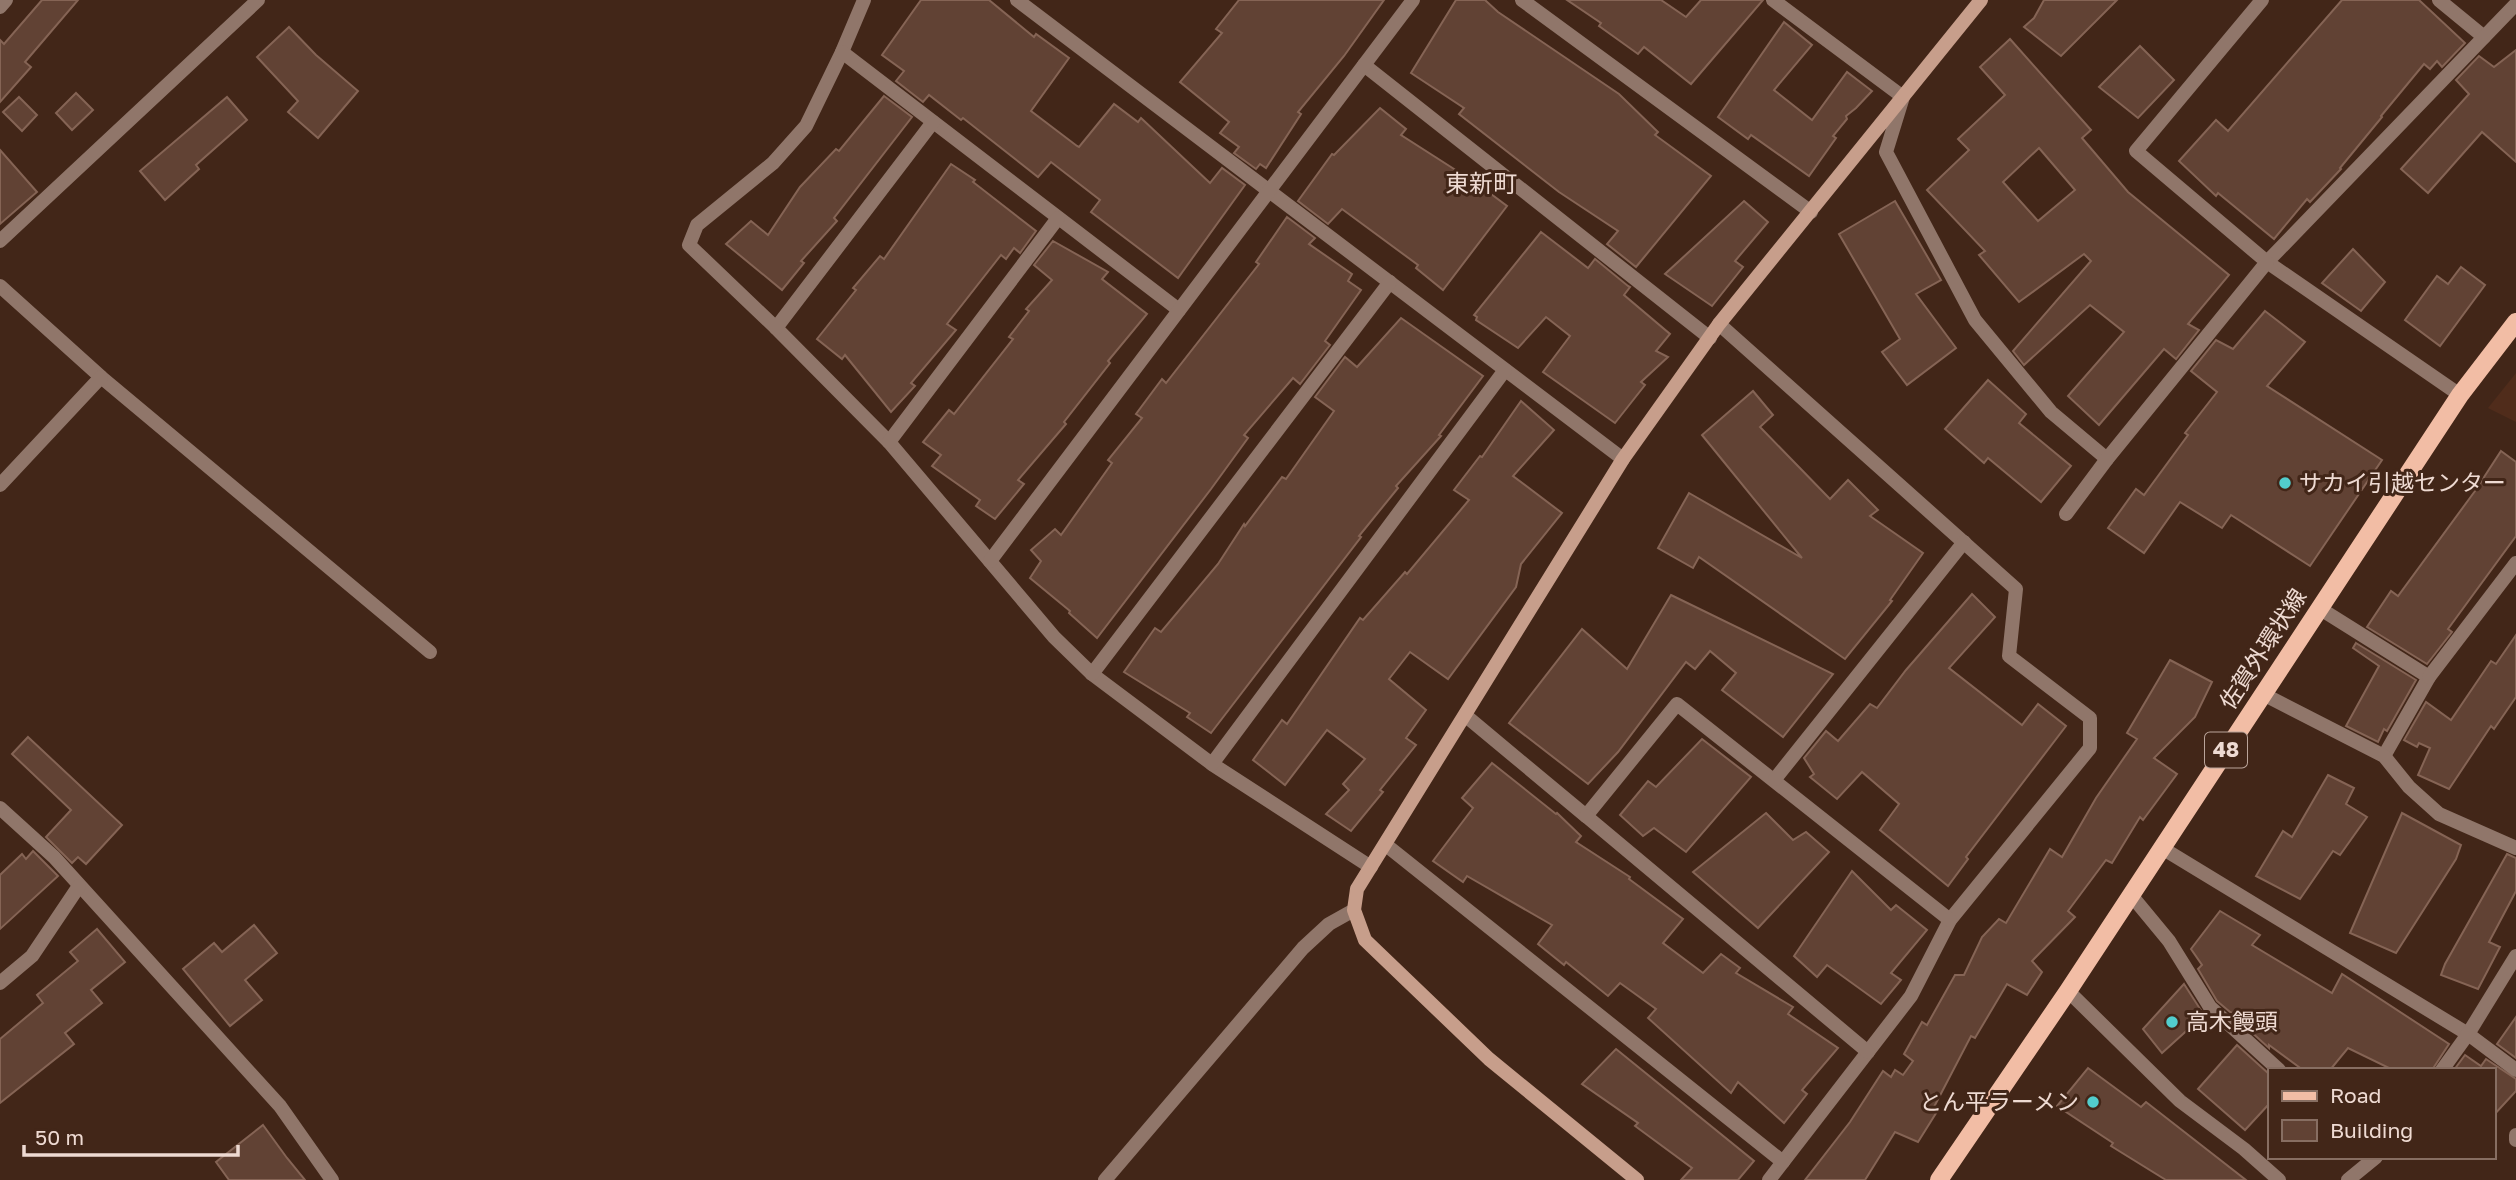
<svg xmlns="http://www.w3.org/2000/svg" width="2516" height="1180" font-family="'Golos Text','Noto Sans JP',sans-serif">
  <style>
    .built { fill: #502c1b }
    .building { fill: #614234; stroke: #856455; stroke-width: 2; fill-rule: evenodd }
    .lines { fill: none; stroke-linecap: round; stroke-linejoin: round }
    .street { stroke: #90766a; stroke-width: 14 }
    .secondary { stroke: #c79e8b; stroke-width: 14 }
    .primary { stroke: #f2bda5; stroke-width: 18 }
    .poi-dot { fill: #52cdcd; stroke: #422618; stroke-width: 2.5 }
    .labels { text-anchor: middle; stroke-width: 6; stroke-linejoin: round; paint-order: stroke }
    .shield { fill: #422618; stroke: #baa49a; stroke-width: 2 }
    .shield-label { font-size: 21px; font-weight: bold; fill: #eedad2 }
    .poi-label { font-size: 23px; fill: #eedad2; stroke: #422618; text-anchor: start }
    .street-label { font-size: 23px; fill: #eedad2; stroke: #422618 }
    .neighbourhood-label { font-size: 24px; fill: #eedad2; stroke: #422618 }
  </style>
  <rect width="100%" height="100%" fill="#422618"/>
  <path class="built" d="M2516,373V422L2488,408Z"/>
  <g class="building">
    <path d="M42,0H78L25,62L31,67L0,102V40L4,44Z"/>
    <path d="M921,0H989L1034,37L1036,34L1069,58L1031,111L1077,146L1079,147L1114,104L1138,122L1141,118L1210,183L1222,168L1245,185L1178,278L1091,212L1100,200L1051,162L1038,177L963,118L961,120L929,95L923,102L896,81L904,71L882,55Z"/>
    <path d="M1239,0H1384L1344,56L1298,112L1301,114L1266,168L1260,164L1256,169L1234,153L1239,147L1220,133L1229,122L1180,82L1222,33L1216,29Z"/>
    <path d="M1456,0H1485L1498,12L1619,94L1658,132L1655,135L1711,176L1636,267L1607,244L1618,231L1559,192L1459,114L1464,108L1411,73Z"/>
    <path d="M1567,0H1661L1686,17L1701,0H1763L1691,84L1644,47L1638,54L1599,26L1601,23Z"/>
    <path d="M2044,0H2117L2061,56L2024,27L2034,18Z"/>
    <path d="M2342,0H2419L2465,43L2442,67L2437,61L2430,69L2424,64L2381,116L2382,117L2340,168L2341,169L2310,202L2307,199L2274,239L2218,193L2216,196L2179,161L2216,120L2228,131Z"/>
    <path d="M1784,22L1812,45L1774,90L1812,120L1847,72L1872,91L1856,108L1846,116L1847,119L1833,136L1836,138L1809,176L1751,135L1748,139L1718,117Z"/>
    <path d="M289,27L316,55L358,91L318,138L288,112L298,101L257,57Z"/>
    <path d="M2010,39L2091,130L2082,138L2128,192L2229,275L2188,324L2199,330L2176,359L2164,349L2099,425L2068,396L2124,332L2090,305L2024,365L2013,351L2091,261L2084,254L2019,302L1979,255L1985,251L1927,190L1969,150L1958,139L2005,95L1980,67ZM2039,148L2075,190L2038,221L2003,182Z"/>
    <path d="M2140,46L2174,80L2138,118L2099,87Z"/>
    <path d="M2516,50V162L2482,132L2428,193L2401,169L2469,94L2456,80L2479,56L2494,67Z"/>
    <path d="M76,93L93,110L72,130L56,113Z"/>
    <path d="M884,96L912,117L834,218L837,221L801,261L804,263L782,290L726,244L751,221L768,235L800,187L836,149L839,151Z"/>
    <path d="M19,97L37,115L22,131L3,112Z"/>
    <path d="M227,97L247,120L196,165L199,169L165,200L140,171Z"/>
    <path d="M1380,108L1406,129L1401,135L1479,185L1507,206L1443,290L1416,268L1418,265L1342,209L1328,224L1298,201L1332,154L1334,155Z"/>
    <path d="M0,150L37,192L0,224Z"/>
    <path d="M951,164L975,180L973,182L1036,231L1020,253L1014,248L1006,259L1001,255L947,324L956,330L911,383L915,386L891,412L845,355L842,359L817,339L856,290L853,288L880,256L884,259Z"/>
    <path d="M1744,201L1768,222L1735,261L1743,267L1712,306L1665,274Z"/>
    <path d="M1895,201L1941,280L1916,294L1956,348L1907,385L1882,352L1900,339L1839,234Z"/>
    <path d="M1287,217L1315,238L1309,244L1352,274L1348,281L1361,290L1325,341L1330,345L1300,384L1293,378L1244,435L1248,438L1211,489L1097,638L1069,613L1070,611L1030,578L1041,561L1031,550L1055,529L1061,535L1112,463L1108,460L1142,418L1136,414L1162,379L1166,383L1259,264L1256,262Z"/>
    <path d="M1541,232L1588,268L1595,259L1628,286L1630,287L1624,295L1670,334L1656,351L1668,357L1641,382L1645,385L1615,423L1543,372L1570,336L1546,317L1518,348L1476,320L1477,317L1474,315Z"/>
    <path d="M1053,241L1108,272L1102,279L1147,314L1108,361L1110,363L1064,422L1066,424L1018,480L1024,484L995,519L976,506L980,500L932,466L941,455L923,442L949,410L954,414L1013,339L1009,337L1029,311L1026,309L1052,280L1034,265Z"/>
    <path d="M2353,249L2385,282L2361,311L2322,283Z"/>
    <path d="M2461,267L2485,285L2440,346L2405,320L2437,276L2448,284Z"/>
    <path d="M2265,311L2305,342L2267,386L2382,460L2310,566L2231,515L2222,528L2180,502L2144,553L2108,528L2136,489L2144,495L2188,435L2185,433L2217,392L2191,371L2216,340L2233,349Z"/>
    <path d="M1401,318L1483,376L1439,435L1441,436L1396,486L1398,488L1359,536L1361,537L1211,733L1187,717L1190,713L1124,672L1155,628L1161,632L1218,564L1244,524L1245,526L1282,477L1286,479L1334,411L1315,397L1345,357L1357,367Z"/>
    <path d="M1988,380L2026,414L2019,423L2071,466L2041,502L1988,458L1984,463L1945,429Z"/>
    <path d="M1753,391L1773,415L1760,427L1830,499L1848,480L1878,510L1870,516L1923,553L1890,600L1892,601L1845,659L1699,557L1693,568L1658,548L1689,493L1802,558L1702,435Z"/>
    <path d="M1521,401L1554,430L1513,476L1562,513L1521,564L1516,587L1448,679L1410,652L1389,679L1426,710L1406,738L1416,745L1380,790L1383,792L1351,831L1326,814L1349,790L1343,784L1365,759L1327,730L1285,785L1253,760L1282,720L1287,724L1360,618L1363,620L1405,572L1407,574L1469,500L1454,490L1480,456L1482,457Z"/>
    <path d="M2501,451L2516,462V536L2448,629L2452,632L2427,664L2367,627L2391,591L2398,596L2475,491Z"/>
    <path d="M1972,594L1995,617L1949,668L2022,725L2038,704L2066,726L1966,857L1968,859L1948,886L1880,830L1899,804L1862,772L1837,799L1810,777L1814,774L1804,758L1826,731L1838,741L1870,704L1877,708L1906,670Z"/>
    <path d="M1671,595L1833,674L1783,737L1722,690L1736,673L1710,651L1695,669L1686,662L1618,752L1588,784L1509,723L1582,629L1627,669Z"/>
    <path d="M2516,635V697L2494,729L2491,726L2449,789L2418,775L2430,748L2419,743L2417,747L2404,740L2426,702L2451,720L2491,661L2496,664Z"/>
    <path d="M2356,643L2416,680L2387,731L2384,729L2378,742L2346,726L2379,666L2353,648Z"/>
    <path d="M2170,660L2212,682L2195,717L2154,758L2177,774L2143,820L2140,817L2112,863L2106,860L2068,911L2075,917L2032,961L2042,972L2027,995L2007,984L1975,1038L1971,1036L1934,1107L1938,1110L1918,1142L1895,1132L1865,1180H1805L1850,1122L1883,1071L1891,1077L1895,1070L1903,1075L1913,1061L1904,1054L1922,1022L1927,1025L1955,975H1964L1982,937L1999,919L2006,923L2050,849L2062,857L2096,798L2137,739L2127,733Z"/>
    <path d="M28,737L122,825L86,864L78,857L72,863L46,837L71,810L12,754Z"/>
    <path d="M1702,739L1751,777L1686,852L1654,828L1643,836L1620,815L1648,781L1656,787Z"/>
    <path d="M1492,763L1556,814L1557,813L1581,836L1576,842L1630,877L1629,879L1683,919L1663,943L1703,973L1721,954L1740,968L1736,973L1793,1007L1788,1014L1838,1048L1802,1090L1807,1094L1784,1123L1738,1082L1731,1093L1648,1018L1656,1009L1620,983L1608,996L1566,962L1564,965L1538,944L1552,925L1467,876L1463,882L1433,861L1473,808L1462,798Z"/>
    <path d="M2328,775L2354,788L2346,804L2367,817L2340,855L2333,851L2300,899L2256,876L2283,831L2292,837Z"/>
    <path d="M1766,813L1793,840L1806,832L1829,852L1758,928L1693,872Z"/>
    <path d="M2402,813L2461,845L2456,859L2396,953L2350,933Z"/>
    <path d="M33,851L58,876L0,929V875L22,854L26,859Z"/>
    <path d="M2507,854L2516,858V891L2489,942L2500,947L2478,989L2441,975L2445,964Z"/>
    <path d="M1852,871L1891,910L1896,905L1927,930L1891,973L1901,980L1881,1004L1827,965L1817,977L1794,956Z"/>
    <path d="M2220,911L2260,935L2252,945L2332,993L2342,974L2449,1044L2432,1070H2393L2348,1048L2330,1070H2303L2269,1045V1048L2249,1030L2256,1023L2230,1012L2217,1001L2198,969L2202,965L2191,949Z"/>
    <path d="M254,925L277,953L245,980L262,1000L230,1026L183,969L214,943L222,952Z"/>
    <path d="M97,929L125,962L91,990L102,1003L65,1033L74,1044L0,1103V1039L43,1003L37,995L78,961L70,952Z"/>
    <path d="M2184,984L2204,1015L2162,1053L2143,1029Z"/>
    <path d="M2516,1017V1058L2497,1044Z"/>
    <path d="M2237,1045L2269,1074V1104L2245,1130L2198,1089Z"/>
    <path d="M1616,1049L1754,1161L1738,1180H1681L1692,1168L1635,1126L1638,1123L1582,1084Z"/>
    <path d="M2465,1055L2481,1066L2486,1059L2516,1079V1091L2493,1116V1070H2454Z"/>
    <path d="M2088,1068L2141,1107L2146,1102L2246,1180H2166L2111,1146L2113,1143L2057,1106Z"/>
    <path d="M263,1125L287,1158L305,1180H229L216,1162Z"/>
  </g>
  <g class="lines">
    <g class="street">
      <path d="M864,0L842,52L806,126L773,163L697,225L689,245L776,328L889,442L1054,637L1092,674L1212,764L1371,867"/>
      <path d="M1017,0L1623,459"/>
      <path d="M1522,0L1811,212"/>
      <path d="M1773,0L1903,97L1886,152L1975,320L2051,412L2107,459"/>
      <path d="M2439,0L2484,37"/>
      <path d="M0,7L6,0"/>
      <path d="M842,52L1179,310"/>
      <path d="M1364,65L1710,338"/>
      <path d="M0,241L258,0"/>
      <path d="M0,286L101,377L430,652"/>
      <path d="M1719,324L2016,589L2009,656L2090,718V748L1950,920L1911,996L1769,1180"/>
      <path d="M776,328L933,122"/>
      <path d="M2460,395L2267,262L2516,4"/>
      <path d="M889,442L1058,218"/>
      <path d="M0,485L101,377"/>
      <path d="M2066,514L2107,459L2267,262L2136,151L2262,0"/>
      <path d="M990,561L1413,0"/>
      <path d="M2319,608L2429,677L2384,756"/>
      <path d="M1092,674L1390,282"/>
      <path d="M2429,677L2516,563"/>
      <path d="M2263,694L2384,756L2409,787L2439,814L2516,848"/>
      <path d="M1466,716L1586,816L1677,704L1950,920"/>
      <path d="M1212,764L1505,370"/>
      <path d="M1775,779L1964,542"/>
      <path d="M0,808L54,857L280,1106L332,1180"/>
      <path d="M1586,816L1868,1052"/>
      <path d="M1386,845L1783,1162"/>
      <path d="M2162,848L2468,1034L2516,1070"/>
      <path d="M2131,895L2169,941L2210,1007L2279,1070"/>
      <path d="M0,983L32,956L79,886"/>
      <path d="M2068,991L2180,1101L2244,1149L2279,1180"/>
      <path d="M2442,1070L2468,1034L2516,956"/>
      <path d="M2516,1135V1140"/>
      <path d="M1105,1180L1303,948L1329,924L1354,910"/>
      <path d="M2348,1180L2376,1157"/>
    </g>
    <path class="secondary" d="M1637,1180L1489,1059L1365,940L1354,910L1357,889L1623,459L1719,324L1981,0"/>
    <path class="primary" d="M1939,1180L2068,991L2460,395L2516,322"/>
  </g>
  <g class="poi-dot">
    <circle cx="2285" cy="483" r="7"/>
    <circle cx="2172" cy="1022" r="7"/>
    <circle cx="2093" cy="1102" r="7"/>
  </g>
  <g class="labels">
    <rect class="shield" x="2205" y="732.5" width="42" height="35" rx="5"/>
    <g class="shield-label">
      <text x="2226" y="757">48</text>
    </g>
    <g class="poi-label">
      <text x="2299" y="491">サカイ引越センター</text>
      <text x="2186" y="1030">高木饅頭</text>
      <text x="2079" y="1110" text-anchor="end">とん平ラーメン</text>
    </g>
    <g class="street-label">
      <text transform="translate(2263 649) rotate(-57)" y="8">佐賀外環状線</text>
    </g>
    <g class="neighbourhood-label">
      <text x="1481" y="192">東新町</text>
    </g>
  </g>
  <rect x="2268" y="1068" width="228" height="91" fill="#422618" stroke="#876e62" stroke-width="2"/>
  <rect x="2282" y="1091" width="35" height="10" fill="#f2bda5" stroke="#876e62" stroke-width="2"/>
  <text x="2330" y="1103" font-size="21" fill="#eedad2">Road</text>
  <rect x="2282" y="1120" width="35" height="21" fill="#614234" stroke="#876e62" stroke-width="2"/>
  <text x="2330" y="1138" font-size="21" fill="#eedad2">Building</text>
  <path d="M24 1145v10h214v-10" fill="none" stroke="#eedad2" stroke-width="3.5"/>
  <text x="35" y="1145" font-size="21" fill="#eedad2" stroke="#422618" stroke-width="5" paint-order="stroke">50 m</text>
</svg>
